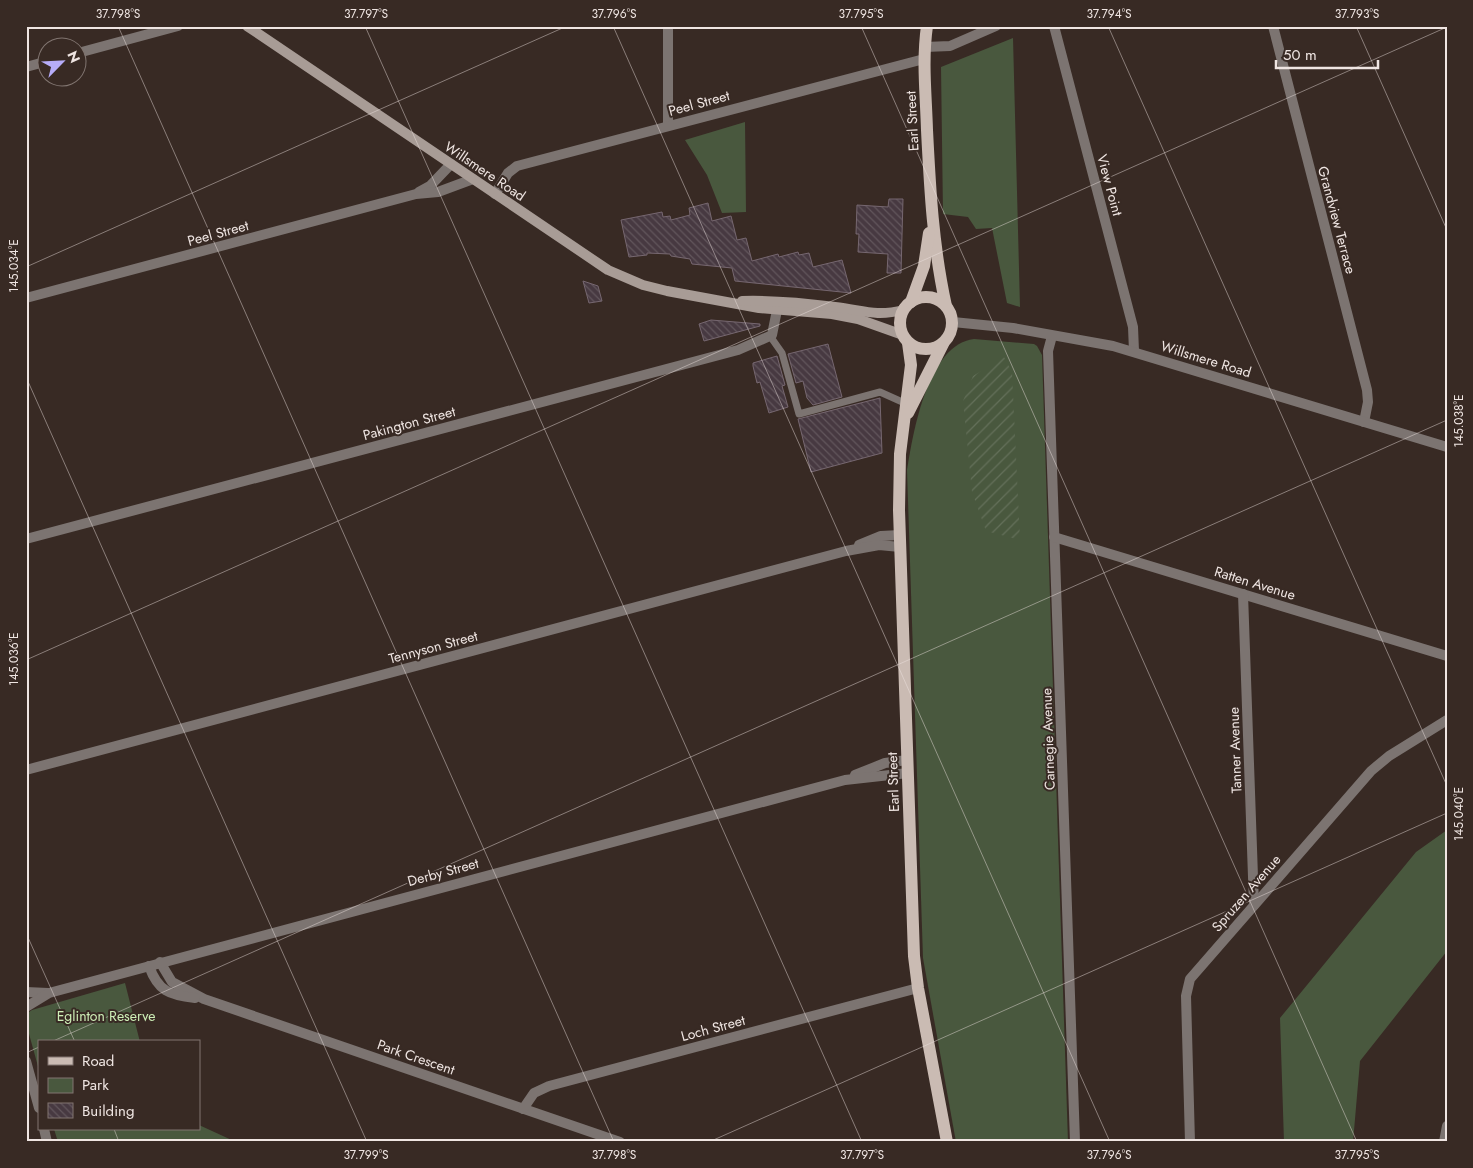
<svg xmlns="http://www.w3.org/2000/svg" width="1473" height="1168" font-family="Jost,sans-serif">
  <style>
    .park { fill: #49583e }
    .garden { fill: url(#garden-furrows) }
    .building { fill: url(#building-back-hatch); stroke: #766770 }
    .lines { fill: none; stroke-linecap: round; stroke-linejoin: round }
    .service { stroke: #7c7471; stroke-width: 7 }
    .minor { stroke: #7c7471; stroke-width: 10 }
    .tertiary { stroke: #7c7471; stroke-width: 10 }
    .secondary { stroke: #a89c96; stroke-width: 10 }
    .primary { stroke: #cabbb3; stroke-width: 12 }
    .ticks { fill: none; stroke: #efe5e2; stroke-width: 1; stroke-opacity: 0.45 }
    .labels { text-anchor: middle; stroke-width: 4; stroke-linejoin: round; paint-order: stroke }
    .street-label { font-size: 14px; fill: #efe5e2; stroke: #382a24 }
    .park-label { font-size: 14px; fill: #ceefb7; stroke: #382a24 }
    .neatline { fill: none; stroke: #efe5e2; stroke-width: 2 }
    .ticks-label { font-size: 12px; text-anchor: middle; fill: #efe5e2 }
  </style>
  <defs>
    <pattern id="garden-furrows" width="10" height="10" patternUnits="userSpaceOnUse" patternTransform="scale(1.25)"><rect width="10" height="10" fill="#49583e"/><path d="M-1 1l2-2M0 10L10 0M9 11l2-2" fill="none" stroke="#64705a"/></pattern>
    <pattern id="building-back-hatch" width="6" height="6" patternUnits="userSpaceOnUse" patternTransform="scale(1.25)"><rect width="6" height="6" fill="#473941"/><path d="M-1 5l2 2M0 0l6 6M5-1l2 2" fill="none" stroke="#62565c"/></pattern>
  </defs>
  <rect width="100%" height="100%" fill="#382a24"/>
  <g class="park">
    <path d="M1013,38L1020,307L1007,303L992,228L976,229L968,217L943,214L941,67Z"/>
    <path d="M745,122L746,212L722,213L707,175L685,140Z"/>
    <path d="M974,339L1034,344L1037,346L1042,355L1068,1142H956L923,958L907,470C913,432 928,344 974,339Z"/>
    <path d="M1447,830V951L1360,1061L1353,1142H1284L1280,1018L1416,852Z"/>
    <path d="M125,983L140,1042H39V1070L26,1023V1014L32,1010Z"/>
    <path d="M199,1125L236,1142H58L54,1129H199Z"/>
  </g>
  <path class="garden" d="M1004,357L1012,372L1020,540L986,531L972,492L963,401L973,376Z"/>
  <g class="building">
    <path d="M889,199H903L901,273H887L888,254L858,252L859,234H856L857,205L888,207Z"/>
    <path d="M708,203L712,221L731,216L737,240L746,238L752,261L778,254L779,257L798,252L799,255L809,253L813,267L842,260L851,293L735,281L732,268L692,264L690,259L671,256L670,254L647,253V255L629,257L621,220L662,212L663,217L670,216L671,220L690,215L689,208Z"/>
    <path d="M583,281L598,286L602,301L589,303Z"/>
    <path d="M711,320L760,324V326L704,341L699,324Z"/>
    <path d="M828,344L842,397L813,405L807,398L803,381L796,383L788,354Z"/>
    <path d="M777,356L785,385L782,386L788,407L769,413L760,382L757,383L753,366V363Z"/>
    <path d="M880,398L882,453L811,472L798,419Z"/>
  </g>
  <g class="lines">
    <path class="service" d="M770,336L782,353L799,414L880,392L909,405"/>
    <g class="minor">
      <path d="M1054,26L1133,327L1134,351"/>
      <path d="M1273,26L1367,390L1368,402L1364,422"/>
      <path d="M925,47L950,46L996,26"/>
      <path d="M78,53L178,26"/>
      <path d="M26,67L48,61"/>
      <path d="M668,125V26"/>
      <path d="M419,192L430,186L451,164"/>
      <path d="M495,194L508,173L517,166L924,59"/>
      <path d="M26,298L416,194L438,192L473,179"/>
      <path d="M1052,336L1048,351L1075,1142"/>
      <path d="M1054,537L1447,656"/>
      <path d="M26,539L738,350L772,335L777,310"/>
      <path d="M859,545L881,536L900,535"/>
      <path d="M1243,594L1254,905"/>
      <path d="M26,770L846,551L879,545L900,547"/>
      <path d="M855,775L885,763L907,760"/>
      <path d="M160,962L172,982L204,999L620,1142"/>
      <path d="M149,966C158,991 169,995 195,998"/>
      <path d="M26,992L48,993"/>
      <path d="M26,1007L49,993L845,780L908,773"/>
      <path d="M26,1061L39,1108"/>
      <path d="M523,1109L534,1093L549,1086L918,988"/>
      <path d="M44,1129L47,1142"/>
      <path d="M1190,1142L1186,996L1190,979L1371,771L1389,756L1447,720"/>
      <path d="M1444,1142L1447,1126"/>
    </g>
    <path class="tertiary" d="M953,322L1013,328L1113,346L1447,447"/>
    <g class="secondary">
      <path d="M247,26L608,270L643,285L667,291L759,308L832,314L858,319L903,335"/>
      <path d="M742,301C773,300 804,303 835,307C863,310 874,317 904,310"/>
    </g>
    <g class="primary">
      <path d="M927,26C922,61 926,95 927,130C930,190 933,247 946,306"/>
      <circle cx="926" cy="323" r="26"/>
      <path d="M911,302L924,266L929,233"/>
      <path d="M908,343L911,365L900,454L899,510L914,956L918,988L947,1142"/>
      <path d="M908,413L943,344"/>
    </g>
  </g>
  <path class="ticks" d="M118,26L614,1142M365,26L862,1142M613,26L1110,1142M861,26L1357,1142M1108,26L1447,786M1356,26L1447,230M26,267L567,26M26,377L367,1142M26,660L1447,27M26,933L75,1042M51,1042L1447,420M26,1053L39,1047M114,1129L119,1142M709,1142L1447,813"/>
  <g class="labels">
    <g class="street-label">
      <text transform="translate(699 103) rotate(-15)" y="5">Peel Street</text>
      <text transform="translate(912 121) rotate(-93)" y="5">Earl Street</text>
      <text transform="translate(485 171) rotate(34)" y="5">Willsmere Road</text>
      <text transform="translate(1110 185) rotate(75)" y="5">View Point</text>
      <text transform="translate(1337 220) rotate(75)" y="5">Grandview Terrace</text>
      <text transform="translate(218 233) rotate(-15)" y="5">Peel Street</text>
      <text transform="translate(1206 359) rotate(17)" y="5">Willsmere Road</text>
      <text transform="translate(409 423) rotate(-15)" y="5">Pakington Street</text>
      <text transform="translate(1255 583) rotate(17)" y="5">Ratten Avenue</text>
      <text transform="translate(433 647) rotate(-15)" y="5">Tennyson Street</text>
      <text transform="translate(1048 739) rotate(-92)" y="5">Carnegie Avenue</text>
      <text transform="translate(1235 750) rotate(-92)" y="5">Tanner Avenue</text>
      <text transform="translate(893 782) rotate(-92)" y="5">Earl Street</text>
      <text transform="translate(443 872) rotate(-15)" y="5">Derby Street</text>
      <text transform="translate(1246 893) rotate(-49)" y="5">Spruzen Avenue</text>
      <text transform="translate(713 1028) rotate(-15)" y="5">Loch Street</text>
      <text transform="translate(416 1057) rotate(19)" y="5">Park Crescent</text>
    </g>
    <g class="park-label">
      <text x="106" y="1021">Eglinton Reserve</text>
    </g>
  </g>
  <rect width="1473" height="1168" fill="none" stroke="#382a24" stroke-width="55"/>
  <rect x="38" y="1040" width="162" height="90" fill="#382a24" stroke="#817570"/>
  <rect x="48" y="1057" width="25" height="8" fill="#cabbb3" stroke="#817570"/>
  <text x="82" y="1066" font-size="15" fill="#efe5e2">Road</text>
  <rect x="48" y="1078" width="25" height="15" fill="#49583e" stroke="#817570"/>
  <text x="82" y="1090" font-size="15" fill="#efe5e2">Park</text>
  <rect x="48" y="1103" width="25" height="15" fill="url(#building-back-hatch)" stroke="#817570"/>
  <text x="82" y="1116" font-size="15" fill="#efe5e2">Building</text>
  <g transform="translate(62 62) rotate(66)"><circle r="24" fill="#382a24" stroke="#817570"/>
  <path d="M0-4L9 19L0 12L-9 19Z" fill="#b6acf8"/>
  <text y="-8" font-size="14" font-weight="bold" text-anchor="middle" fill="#efe5e2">N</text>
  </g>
  <path d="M1276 60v8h102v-8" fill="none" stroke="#efe5e2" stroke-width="2.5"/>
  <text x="1283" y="60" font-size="15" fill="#efe5e2" stroke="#382a24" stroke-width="4" paint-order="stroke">50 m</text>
  <rect x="28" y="28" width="1418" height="1112" class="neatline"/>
  <g class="ticks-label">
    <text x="118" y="18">37.798°S</text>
    <text x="366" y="18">37.797°S</text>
    <text x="614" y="18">37.796°S</text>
    <text x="861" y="18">37.795°S</text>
    <text x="1109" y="18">37.794°S</text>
    <text x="1357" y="18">37.793°S</text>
    <text transform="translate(14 266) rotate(-90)" y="4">145.034°E</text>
    <text transform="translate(1459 421) rotate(-90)" y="4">145.038°E</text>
    <text transform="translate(14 659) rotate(-90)" y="4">145.036°E</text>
    <text transform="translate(1459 814) rotate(-90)" y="4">145.040°E</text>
    <text x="366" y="1159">37.799°S</text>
    <text x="614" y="1159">37.798°S</text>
    <text x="862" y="1159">37.797°S</text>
    <text x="1109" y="1159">37.796°S</text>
    <text x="1357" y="1159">37.795°S</text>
  </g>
</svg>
